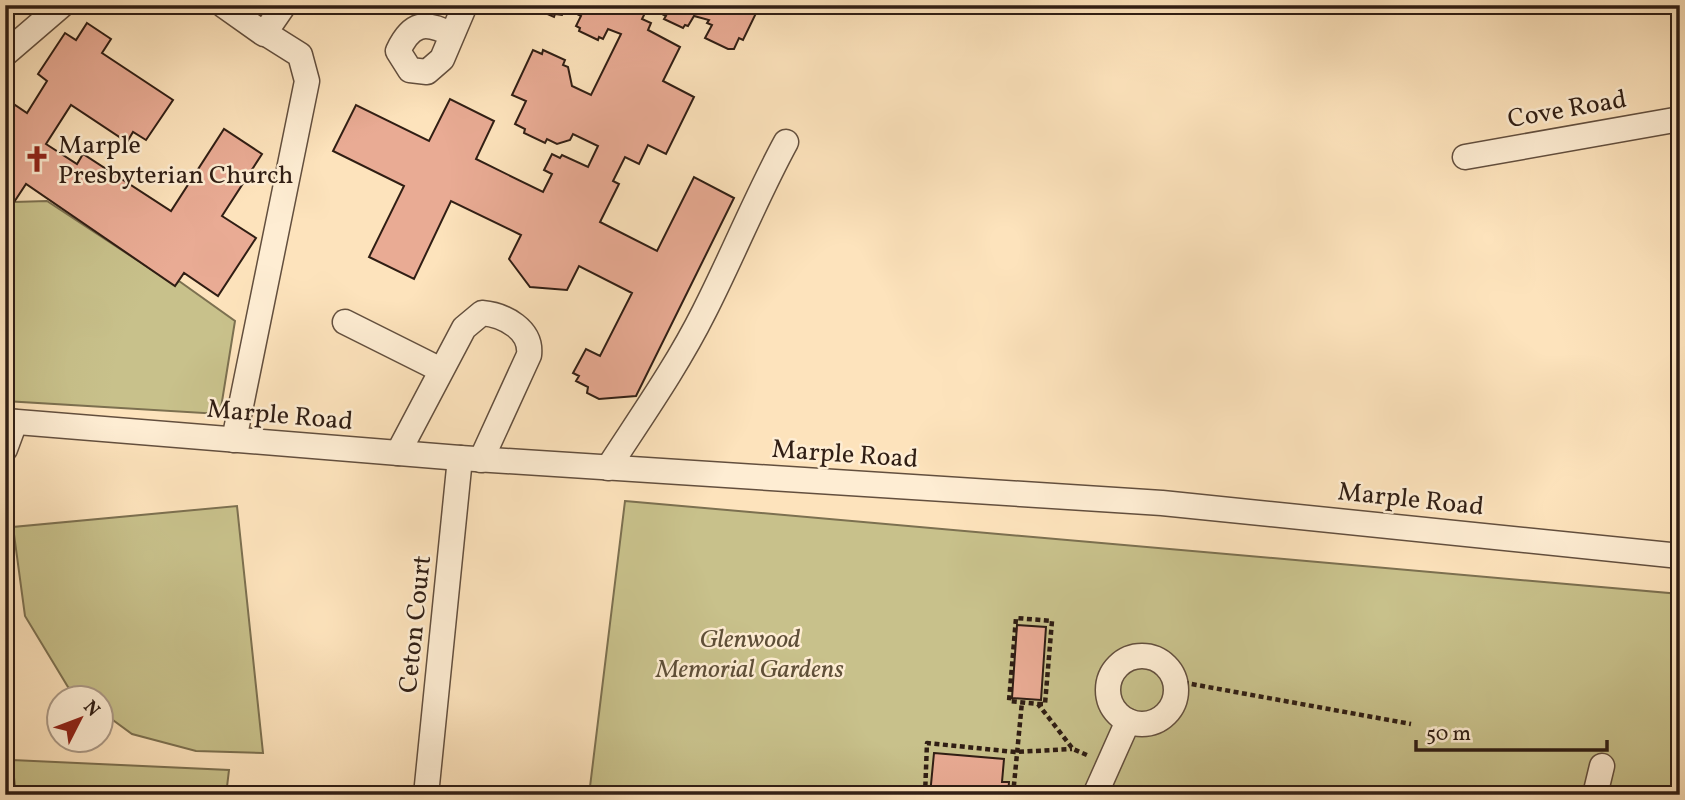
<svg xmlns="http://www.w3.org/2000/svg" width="1685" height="800" font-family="Vollkorn,serif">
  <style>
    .green { fill: #c8c18b; stroke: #7c7050; stroke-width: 2 }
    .building { fill: #e9ab94; stroke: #301e14; stroke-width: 2 }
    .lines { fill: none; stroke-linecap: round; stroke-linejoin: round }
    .minor-casing { stroke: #634f3e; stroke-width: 27 }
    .path { stroke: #301e14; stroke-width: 4.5; stroke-dasharray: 5 3.5; stroke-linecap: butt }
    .minor { stroke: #feedd3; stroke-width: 24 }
    .labels { text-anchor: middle; stroke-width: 5; stroke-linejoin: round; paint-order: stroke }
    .street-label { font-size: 26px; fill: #301e14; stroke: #feedd3 }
    .poi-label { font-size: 26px; fill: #301e14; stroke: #feedd3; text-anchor: start }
    .park-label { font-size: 26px; font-style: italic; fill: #5e4f38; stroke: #feedd3 }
  </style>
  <rect width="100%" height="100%" fill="#fde3bc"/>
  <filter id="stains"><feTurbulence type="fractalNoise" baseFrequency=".00286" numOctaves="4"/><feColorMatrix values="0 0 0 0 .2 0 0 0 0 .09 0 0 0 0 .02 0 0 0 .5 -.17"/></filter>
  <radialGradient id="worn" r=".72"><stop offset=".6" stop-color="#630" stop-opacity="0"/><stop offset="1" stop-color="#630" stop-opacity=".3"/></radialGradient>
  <g class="green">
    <path d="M47,201L175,285L179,281L235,321L220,414L5,401V216L14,202Z"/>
    <path d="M625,501L1680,594V795H589Z"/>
    <path d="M237,506L263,753L196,751L132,734L102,712V698H84L68,687L25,616L13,527Z"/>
    <path d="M12,760L229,770L226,795H16Z"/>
  </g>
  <g class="building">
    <path d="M535,5H649L642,19L651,23L648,30L680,47L663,81L694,97L666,154L648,145L639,164L625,157L613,181L619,184L600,222L657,251L694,177L734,198L636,396L599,399L587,393L588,387L576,381L579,376L573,373L586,349L600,356L632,293L579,266L567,290L530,287L509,259L521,235L451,201L414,279L369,257L404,186L333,151L356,105L429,141L450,99L494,121L476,159L543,192L552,174L544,170L552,154L560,158L562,155L588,167L598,146L573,134L570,140L557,144L547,139L545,143L524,133L525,129L515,124L526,101L512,95L533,50L542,54L543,50L565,60L563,65L568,67L572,86L591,95L621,34L608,29L603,39L599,37L598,40L579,31L580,28L576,26L581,16L577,14L578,11L570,7L569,10L565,8L562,15L555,14L554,17L536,9Z"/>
    <path d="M666,5H760L743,40L739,38L734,49H728L705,38L712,25L707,23L709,20L694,16L688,26L685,25L683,28L664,19L666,16L662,14Z"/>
    <path d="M87,23L111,39L102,53L173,100L146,140L133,132L127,142L71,105L46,144L77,164L83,154L171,211L224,129L262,154L222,216L256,238L218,296L184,273L175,286L26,184L5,216V121L15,105L27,113L47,81L38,74L65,33L76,40Z"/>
    <path d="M1017,625L1046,627L1041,700L1012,698Z"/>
    <path d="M934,753L1004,759L1002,782H1009L1008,795H930Z"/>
  </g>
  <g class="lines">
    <defs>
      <g id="minor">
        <path d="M223,5L264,34L284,5"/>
        <path d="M452,35C425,20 411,23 398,51L410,70L427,72L442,59L465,5"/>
        <path d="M5,54L62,5"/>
        <path d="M1465,157L1680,119"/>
        <path d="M345,322L441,370"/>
        <path d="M5,421L460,458L1162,503L1680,556"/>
        <path d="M234,440L307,81L300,55L265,33"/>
        <path d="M5,449L15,422"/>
        <path d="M398,453L464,328L482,313C505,315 532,330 529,355L481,460"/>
        <path d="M608,468C641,417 677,366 704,312C733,255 756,197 786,142"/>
        <circle cx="1142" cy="690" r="34"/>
        <path d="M426,795L460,458"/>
        <path d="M1095,795L1128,721"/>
        <path d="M1595,795L1602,766"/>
      </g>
    </defs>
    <use href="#minor" class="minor-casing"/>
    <g class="path">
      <path d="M1175,681L1411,724"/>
      <path d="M1038,704H1045L1052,621L1016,618L1009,701L1038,704L1073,749L1089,756"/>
      <path d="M925,795L927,743L1015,752L1072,749"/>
      <path d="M1013,795L1022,702"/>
    </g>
    <use href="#minor" class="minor"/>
  </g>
  <defs>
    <symbol id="church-bare" viewBox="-9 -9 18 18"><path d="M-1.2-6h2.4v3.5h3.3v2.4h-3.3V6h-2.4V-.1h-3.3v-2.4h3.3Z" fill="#8f2418" stroke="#feedd3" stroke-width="2.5" paint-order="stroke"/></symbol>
  </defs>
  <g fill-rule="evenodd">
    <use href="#church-bare" x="18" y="140" width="38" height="38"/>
  </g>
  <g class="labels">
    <g class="street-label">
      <text transform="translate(1567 108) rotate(-10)" y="9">Cove Road</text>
      <text transform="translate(280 414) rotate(5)" y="9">Marple Road</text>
      <text transform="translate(845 453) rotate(4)" y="9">Marple Road</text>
      <text transform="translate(1411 498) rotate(6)" y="9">Marple Road</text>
      <text transform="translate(414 624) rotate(-84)" y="9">Ceton Court</text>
    </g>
    <g class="poi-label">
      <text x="58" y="153">Marple<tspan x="58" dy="30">Presbyterian Church</tspan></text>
    </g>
    <g class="park-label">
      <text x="750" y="647">Glenwood<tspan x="750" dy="30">Memorial Gardens</tspan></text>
    </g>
  </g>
  <rect width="1685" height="800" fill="none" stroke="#fde3bc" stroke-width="28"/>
  <rect x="7" y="7" width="1671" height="786" fill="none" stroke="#301e14" stroke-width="3.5"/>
  <rect x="14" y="14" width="1657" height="772" fill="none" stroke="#301e14" stroke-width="2"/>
  <g transform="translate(80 719) rotate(48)"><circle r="33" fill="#feedd3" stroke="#ac9a87" stroke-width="2"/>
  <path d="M0-5L12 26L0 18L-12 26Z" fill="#8f2418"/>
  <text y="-10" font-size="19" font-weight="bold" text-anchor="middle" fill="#301e14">N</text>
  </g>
  <path d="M1416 740v10h191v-10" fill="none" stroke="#301e14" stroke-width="3.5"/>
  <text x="1426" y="740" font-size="21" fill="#301e14" stroke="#feedd3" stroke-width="5" paint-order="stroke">50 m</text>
  <rect width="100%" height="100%" filter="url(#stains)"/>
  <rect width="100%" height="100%" fill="url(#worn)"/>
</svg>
